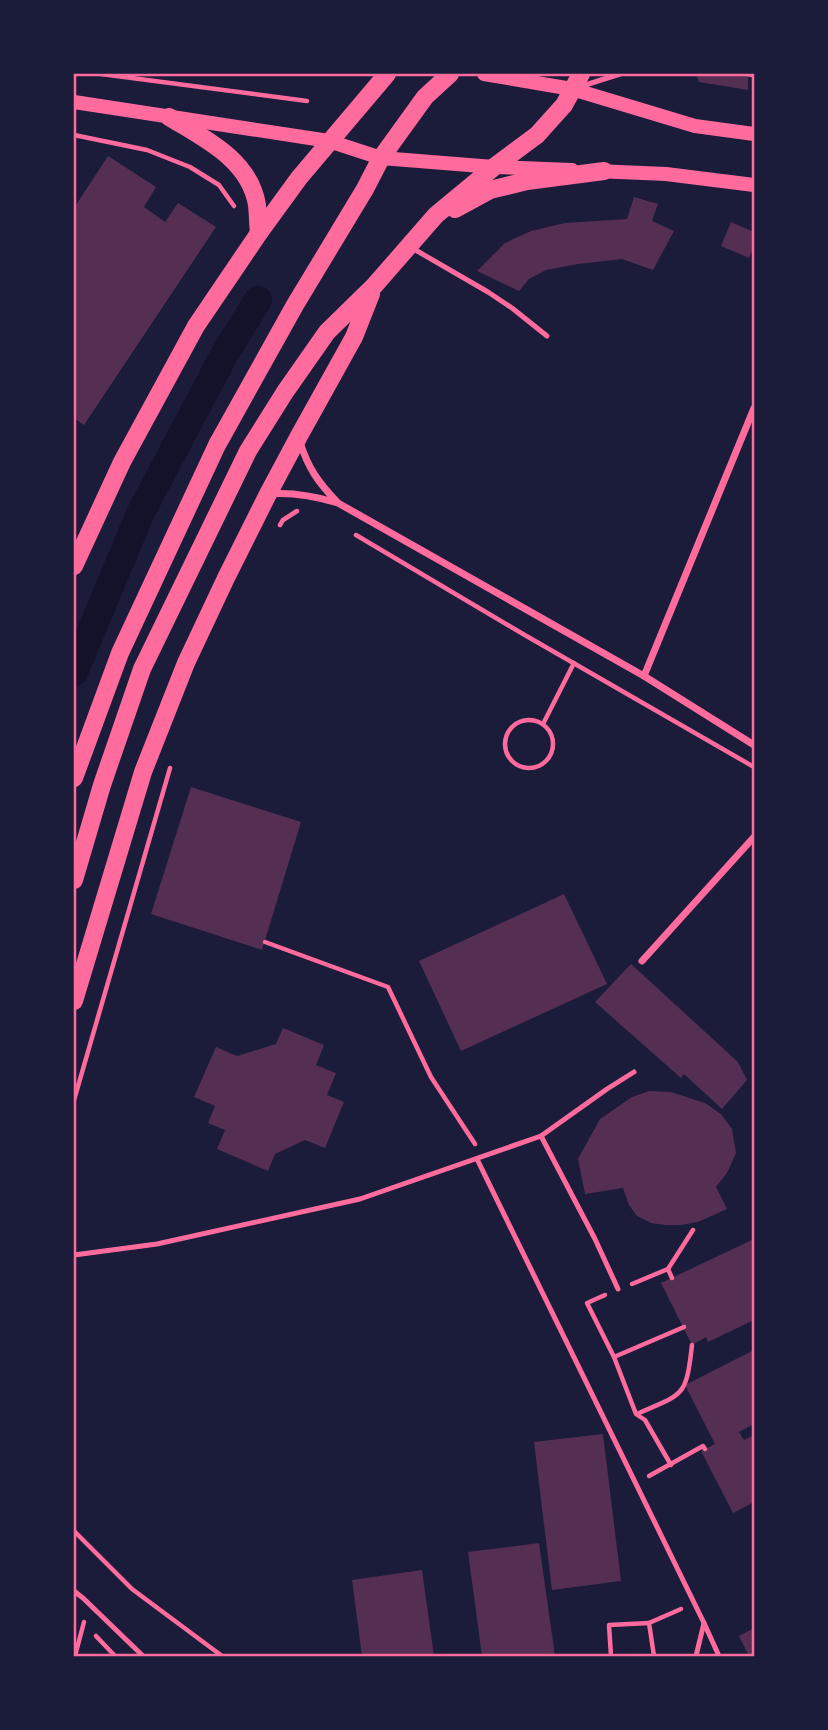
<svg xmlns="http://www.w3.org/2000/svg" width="828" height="1730" font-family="'Source Sans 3',sans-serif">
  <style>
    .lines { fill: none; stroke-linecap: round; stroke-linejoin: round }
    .canal { stroke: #12122b; stroke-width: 28 }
    .building { fill: #542f53 }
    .path { stroke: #ff6b9d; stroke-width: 4.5 }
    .service { stroke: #ff6b9d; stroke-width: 5 }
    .minor { stroke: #ff6b9d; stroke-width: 7 }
    .secondary { stroke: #ff6b9d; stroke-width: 14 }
    .primary { stroke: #ff6b9d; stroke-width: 18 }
    .neatline { fill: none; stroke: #ff6b9d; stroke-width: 2.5 }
  </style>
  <rect width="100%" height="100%" fill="#1b1b3a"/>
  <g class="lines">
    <path class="canal" d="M74,672L140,514L224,355L258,300"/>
  </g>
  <g class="building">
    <path d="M696,74H748V90L699,82Z"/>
    <path d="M108,156L156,187L144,207L165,222L178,203L216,227L84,425L74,418V208Z"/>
    <path d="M634,197L658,204L652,221L674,231L653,270L622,259L578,264L546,270L529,279L519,291L477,271L505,243L531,231L565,223L627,219Z"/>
    <path d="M731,222L754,232V246L749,258L721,246Z"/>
    <path d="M191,787L301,822L262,950L151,914Z"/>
    <path d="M564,894L607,984L461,1051L419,961Z"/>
    <path d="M631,964L738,1062L747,1080L722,1109L684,1074L681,1078L595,1002Z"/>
    <path d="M283,1028L324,1045L316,1065L336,1073L327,1095L344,1102L325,1148L305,1140L275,1154L268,1171L217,1149L225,1130L208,1123L215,1106L194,1097L216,1047L237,1056L276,1044Z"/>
    <path d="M649,1091L671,1092L705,1103L721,1114L732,1129L736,1153L727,1173L716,1187L727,1209L698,1222L681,1225H666L651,1223L637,1216L629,1205L623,1188L585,1194L578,1159L600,1119L632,1097Z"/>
    <path d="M754,1239V1320L708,1342L706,1337L692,1345L661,1283Z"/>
    <path d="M754,1350V1424L739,1432L744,1440L754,1435V1502L733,1513L701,1451L715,1444L685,1385Z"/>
    <path d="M603,1434L621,1581L552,1590L534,1442Z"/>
    <path d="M539,1543L555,1656H482L468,1552Z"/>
    <path d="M422,1570L434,1656H362L352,1580Z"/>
    <path d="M754,1628V1656H749L739,1636Z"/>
  </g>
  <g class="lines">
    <g class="path">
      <path d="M101,74L307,101"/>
      <path d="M74,135L147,150L190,167L219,185L234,206"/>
      <path d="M280,525L283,520L297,511"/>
      <path d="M356,535L523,634L754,767"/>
      <circle cx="529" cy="744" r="24"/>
      <path d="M543,724L574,663"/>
      <path d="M265,942L388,987L431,1077L475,1144"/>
      <path d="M74,1100L170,768"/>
      <path d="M672,1278L668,1269L693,1230"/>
      <path d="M632,1284L668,1269"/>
      <path d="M605,1295L587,1303L614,1357"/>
      <path d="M637,1414C684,1393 686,1398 692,1345"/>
      <path d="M671,1465L645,1420L636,1414L614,1357L684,1327"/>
      <path d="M649,1476L703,1446L705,1449"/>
      <path d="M74,1531L132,1589L222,1656"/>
      <path d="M96,1636L115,1656"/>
      <path d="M75,1656L84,1622"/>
      <path d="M611,1656L609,1625L649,1623"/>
      <path d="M654,1656L649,1623L681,1609"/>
    </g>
    <g class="service">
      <path d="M748,74L754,75"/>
      <path d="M579,87L620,74"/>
      <path d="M412,248L488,292L512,308L547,336"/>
      <path d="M541,1136L607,1089L634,1072"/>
      <path d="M477,1159L704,1623L719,1656"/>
      <path d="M74,1255L157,1244L360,1199L541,1136L595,1239L618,1289"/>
      <path d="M74,1591L83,1598L143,1656"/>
      <path d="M696,1656L704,1623"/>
    </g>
    <g class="minor">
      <path d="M300,442C308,468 318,482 337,502"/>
      <path d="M269,494C293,492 314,496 338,503L644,676L754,745"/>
      <path d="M644,676L754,408"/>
      <path d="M642,961L754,837"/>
    </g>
    <g class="secondary">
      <path d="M484,74L572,89L695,126L754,134"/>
      <path d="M74,102L329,141L381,158L494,167L572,170"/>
      <path d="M596,171L666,174L754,185"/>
    </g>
    <g class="primary">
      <path d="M169,117C204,138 250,160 257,205C258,214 258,224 259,233"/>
      <path d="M455,209L490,190L527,181L604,171"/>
      <path d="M74,566L122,462L196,326L259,233L299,178L387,74"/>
      <path d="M74,778L120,653L217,445L295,305L365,189L381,158L425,97L450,74"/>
      <path d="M74,880L102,785L142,669L248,451L285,392L327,332L374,286L436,215L494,167L537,135L564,105L581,74"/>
      <path d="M74,1001L143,772L186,663L226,578L268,494L299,436L354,337L371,294"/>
    </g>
  </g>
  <rect width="828" height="1730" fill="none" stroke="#1b1b3a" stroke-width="150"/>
  <rect x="75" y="75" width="678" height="1580" class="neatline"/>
</svg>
